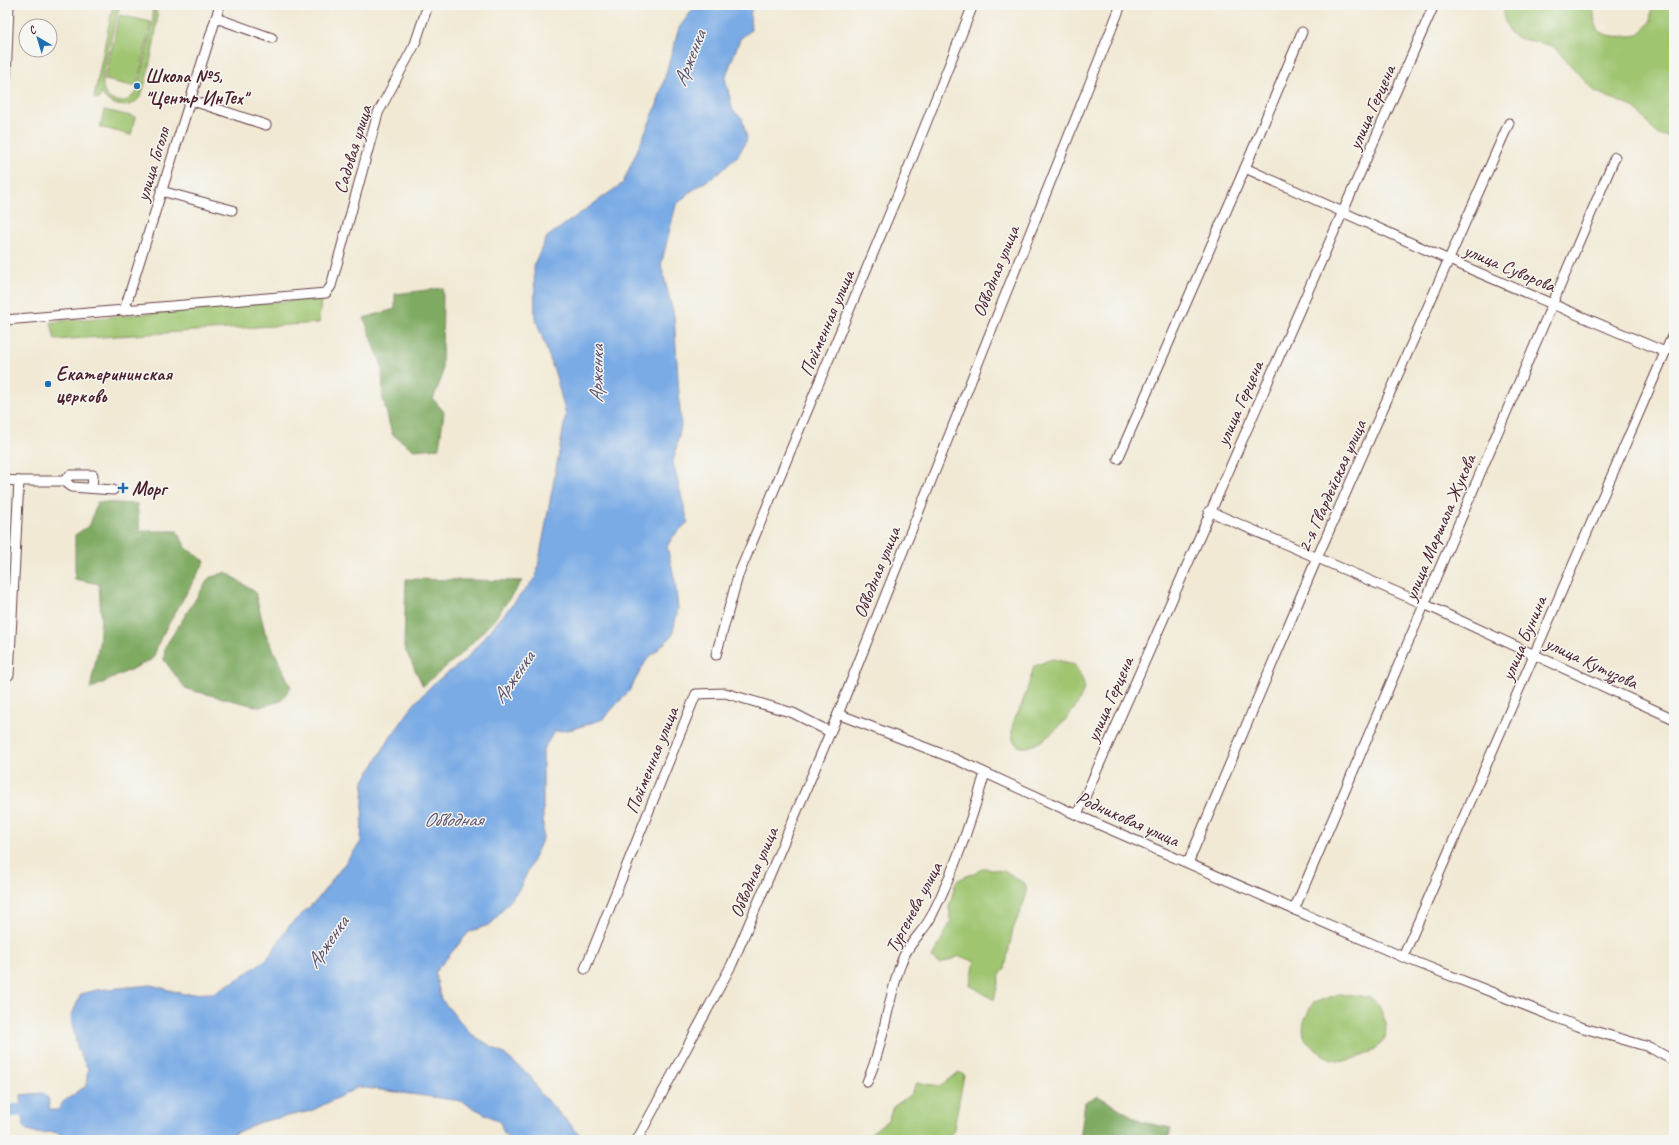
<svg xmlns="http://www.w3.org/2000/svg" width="1679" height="1145" font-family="Caveat,sans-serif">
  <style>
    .green { fill: #9fc570; stroke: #74724e }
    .forest { fill: #7faa62; stroke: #646446 }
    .water { fill: #7aabe5; stroke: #626588 }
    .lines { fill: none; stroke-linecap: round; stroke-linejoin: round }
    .river { stroke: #7aabe5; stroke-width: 13 }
    .minor-casing { stroke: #633d44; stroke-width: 11 }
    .tertiary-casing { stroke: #633d44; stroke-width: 13 }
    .minor { stroke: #fff; stroke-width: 9 }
    .tertiary { stroke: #fff; stroke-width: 11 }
    .poi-dot { fill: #1f6fb2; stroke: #f6f6f2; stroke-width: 1.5 }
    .labels { text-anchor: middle; stroke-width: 3; stroke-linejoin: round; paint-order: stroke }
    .poi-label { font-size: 19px; font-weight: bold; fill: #4a1f2b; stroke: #f6f6f2; text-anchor: start }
    .street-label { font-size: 19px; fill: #4a1f2b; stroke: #f6f6f2 }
    .water-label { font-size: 20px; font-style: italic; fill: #5b506c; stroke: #f6f6f2 }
  </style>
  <rect width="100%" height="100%" fill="#f6f6f2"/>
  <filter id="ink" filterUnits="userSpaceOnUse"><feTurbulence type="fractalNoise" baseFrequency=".025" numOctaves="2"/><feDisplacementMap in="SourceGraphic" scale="8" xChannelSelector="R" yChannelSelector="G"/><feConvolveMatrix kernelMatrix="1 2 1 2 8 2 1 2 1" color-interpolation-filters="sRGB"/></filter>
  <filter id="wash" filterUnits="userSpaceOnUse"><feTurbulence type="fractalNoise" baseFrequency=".012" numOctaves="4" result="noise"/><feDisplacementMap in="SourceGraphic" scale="16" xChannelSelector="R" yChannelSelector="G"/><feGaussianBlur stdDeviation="0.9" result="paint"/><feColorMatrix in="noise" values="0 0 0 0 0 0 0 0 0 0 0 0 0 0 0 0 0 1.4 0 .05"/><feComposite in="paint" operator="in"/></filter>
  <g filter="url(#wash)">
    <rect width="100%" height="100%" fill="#f1e9d4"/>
    <g class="green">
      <path d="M113,5H121L117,14C114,26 101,79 103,88C106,100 117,104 128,100L138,91L153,21V12L148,5H153C156,10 158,14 157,20C157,31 146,86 141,95C132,112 110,107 101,93L99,99L94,98Z"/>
      <path d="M1505,5H1593C1594,11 1594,22 1597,27C1603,40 1628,36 1639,35L1650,22L1652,5H1674V137L1658,135L1635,108L1594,91L1553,46L1518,38L1510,33L1503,16Z"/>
      <path d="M119,15L151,22L137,87L105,80Z"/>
      <path d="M104,110L135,117L131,135L100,127Z"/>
      <path d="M321,298L319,323L55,340L51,322Z"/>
      <path d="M1052,659L1074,664C1078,671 1084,679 1084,686C1083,713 1016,775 1012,733C1011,721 1020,712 1023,701C1027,690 1031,678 1034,666Z"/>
      <path d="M985,868L1007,872L1026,885V897L1013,929L1005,968L1000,975L994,1000L970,985L975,961L959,956L940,964L932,958L951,921L949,907L956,882L960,879Z"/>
      <path d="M1339,994C1349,995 1360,995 1369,998C1376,1000 1379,1005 1381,1011C1385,1018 1387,1028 1385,1037C1381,1050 1352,1063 1338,1060C1329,1059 1321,1054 1314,1048C1296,1035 1304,1019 1313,1003Z"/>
      <path d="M959,1072L964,1075L953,1133L949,1140H862L888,1120L893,1107L910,1095L917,1083L941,1086Z"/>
    </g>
    <g class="forest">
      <path d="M443,288L442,377L433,399L444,412L439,448L414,450L392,434L383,399L382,366L364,318L395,309V294Z"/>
      <path d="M97,502L137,504L140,531H177L187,549L205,561L160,639L153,659L90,689L99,644L101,618L99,584L75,579V535L90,525Z"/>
      <path d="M226,572L255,592L265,632L291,687L281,701L259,707L186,689L164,660L165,647L209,578Z"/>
      <path d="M406,579L522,581L493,621L461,654L423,686L404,647Z"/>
      <path d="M1098,1096L1142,1122L1171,1128L1168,1140H1080L1085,1102Z"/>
    </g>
    <path class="water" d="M696,5H753L750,15L751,30L740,39L725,78L733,111L742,118L747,139L738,156L720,172L690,192L676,205L661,265L674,316L681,426L673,463L688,522L672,538L667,547L675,581L678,609L672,636L646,661L629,691L603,719L573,729L554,732L543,750V838L520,888L491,924L469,932L435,972L441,999L471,1034L504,1054L530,1076L540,1093L585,1140H510L504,1133L500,1122L461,1101L359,1087L311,1111L260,1122L220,1140H66C56,1125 44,1137 31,1132C28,1131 25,1128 23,1127L21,1095L43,1093L48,1098L50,1110H58L63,1102L86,1086L88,1069L78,1050L71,1017L81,994L97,990L151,985L184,994L213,993L238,979L268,958L289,926L317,900L361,842L364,781L388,741L415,703L433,684L465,660L536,577L566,415L556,376L535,317L534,264L547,237L623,183L657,105L679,28Z"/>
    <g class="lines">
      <path class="river" d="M5,1111L22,1110"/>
    </g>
  </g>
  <g filter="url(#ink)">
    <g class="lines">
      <defs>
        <g id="minor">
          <path d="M216,18L272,38"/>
          <path d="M1302,32L1245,168L1449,260L1665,352"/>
          <path d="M190,100L266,125"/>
          <path d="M161,191L232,210"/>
          <path d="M124,311L220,5"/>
          <path d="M5,320L326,293L331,286L378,113L415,44L428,5"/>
          <path d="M1118,459L1245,168"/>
          <path d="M5,480L19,481L9,675L5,674"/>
          <path d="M19,481H64L72,487L113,490"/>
          <path d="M64,481L70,475H93L92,488"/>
          <path d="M1209,511L1424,604L1674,719"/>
          <path d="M716,655L738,576L900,189L973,5"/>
          <path d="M838,714L955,759L1077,815L1403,957L1577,1026L1649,1047L1674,1061"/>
          <path d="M1077,815L1434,5"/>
          <path d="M1188,863L1317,558L1509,123"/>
          <path d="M1294,910L1615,157"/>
          <path d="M1403,957L1674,332"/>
          <path d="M585,969L696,694L725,693L793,713L830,732"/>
          <path d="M867,1082C884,1044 887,1002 901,963C907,944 924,932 932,915C955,869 971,822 985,773"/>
          <path d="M637,1140L732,964L838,714L1121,5"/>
        </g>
        <path id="tertiary" d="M5,78L8,5"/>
      </defs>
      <use href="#minor" class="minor-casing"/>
      <use href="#tertiary" class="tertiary-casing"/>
      <use href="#minor" class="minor"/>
      <use href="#tertiary" class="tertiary"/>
    </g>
  </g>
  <g class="poi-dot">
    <circle cx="137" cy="86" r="4"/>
    <circle cx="48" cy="384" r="4"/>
    <path d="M121 482h4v4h4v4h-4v4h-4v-4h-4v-4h4z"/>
  </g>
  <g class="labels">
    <g class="poi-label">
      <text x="145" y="82">Школа №5,<tspan x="145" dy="22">"Центр ИнТех"</tspan></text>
      <text x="56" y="380">Екатерининская<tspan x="56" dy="22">церковь</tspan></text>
      <text x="132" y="495">Морг</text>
    </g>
    <g class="street-label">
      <text transform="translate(1371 107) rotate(-66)" y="7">улица Герцена</text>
      <text transform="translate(352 149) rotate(-73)" y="7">Садовая улица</text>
      <text transform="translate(152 164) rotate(-73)" y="7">улица Гоголя</text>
      <text transform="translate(1510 267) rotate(23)" y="7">улица Суворова</text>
      <text transform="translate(995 271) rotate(-68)" y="7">Обводная улица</text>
      <text transform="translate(826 323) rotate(-67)" y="7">Пойменная улица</text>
      <text transform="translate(1239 403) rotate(-66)" y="7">улица Герцена</text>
      <text transform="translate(1331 486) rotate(-66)" y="7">2-я Гвардейская улица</text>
      <text transform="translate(1439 527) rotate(-67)" y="7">улица Маршала Жукова</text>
      <text transform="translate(876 572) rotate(-68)" y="7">Обводная улица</text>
      <text transform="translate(1523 638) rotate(-67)" y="7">улица Бунина</text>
      <text transform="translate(1592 662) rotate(25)" y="7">улица Кутузова</text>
      <text transform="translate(1109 699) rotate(-66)" y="7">улица Герцена</text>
      <text transform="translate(651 760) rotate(-68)" y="7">Пойменная улица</text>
      <text transform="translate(1128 818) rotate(24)" y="7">Родниковая улица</text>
      <text transform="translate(753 872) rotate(-67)" y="7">Обводная улица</text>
      <text transform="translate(913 907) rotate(-62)" y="7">Тургенева улица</text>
    </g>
    <g class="water-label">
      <text transform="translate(689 58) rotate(-68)" y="7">Арженка</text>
      <text transform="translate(596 374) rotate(-89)" y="7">Арженка</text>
      <text transform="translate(513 677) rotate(-55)" y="7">Арженка</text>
      <text x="453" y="826">Обводная</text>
      <text transform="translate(327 942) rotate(-55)" y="7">Арженка</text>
    </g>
  </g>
  <rect width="1679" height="1145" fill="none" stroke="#f6f6f2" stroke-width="20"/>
  <g transform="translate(38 38) rotate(322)"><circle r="19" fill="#f6f6f2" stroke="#b1a0a2"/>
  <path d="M0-3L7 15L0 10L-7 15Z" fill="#1f6fb2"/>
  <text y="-6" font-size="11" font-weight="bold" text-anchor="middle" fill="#4a1f2b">С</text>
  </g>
</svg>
